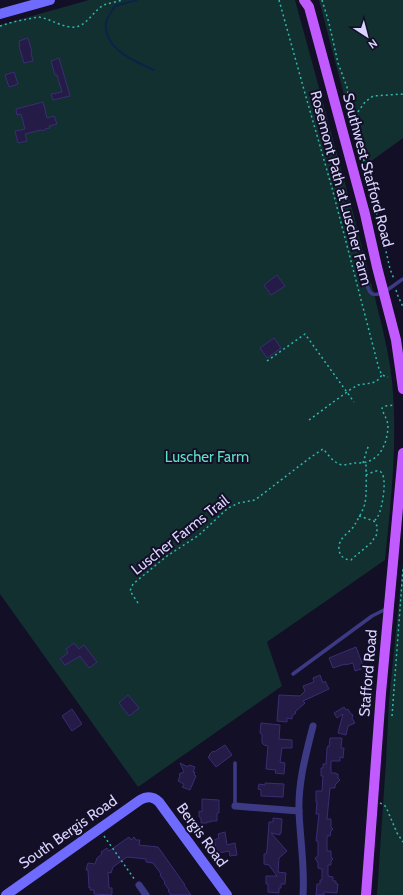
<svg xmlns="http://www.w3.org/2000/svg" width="403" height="895" font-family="Cabin,sans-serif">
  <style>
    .green { fill: #12302f }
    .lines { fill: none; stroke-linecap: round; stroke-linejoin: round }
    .stream { stroke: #0c2248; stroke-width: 2 }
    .building { fill: #241b47; stroke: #3b2d73 }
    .path { stroke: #2fb8b0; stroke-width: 1.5; stroke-dasharray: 2 3; stroke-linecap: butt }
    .lane { stroke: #3d3a85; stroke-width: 3.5 }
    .street { stroke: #3d3a85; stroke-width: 7 }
    .secondary { stroke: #6f6bff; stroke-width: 10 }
    .primary { stroke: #c25bff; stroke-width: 10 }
    .labels { text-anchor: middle; stroke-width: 4; stroke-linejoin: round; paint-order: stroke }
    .street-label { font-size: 15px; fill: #d9d4ff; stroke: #130f26 }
    .park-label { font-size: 15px; fill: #5fe0c0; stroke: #130f26 }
  </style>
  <rect width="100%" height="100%" fill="#130f26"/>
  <g class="green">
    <path d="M89,0H295C315,72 334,144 354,216C361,244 368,271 375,298C382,326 389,353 392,381C398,441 391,500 385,560L267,642L282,686L138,787L0,594V25Z"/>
    <path d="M319,0H403V138L363,167Z"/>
    <path d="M403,562V895H377L386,761L389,701Z"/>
  </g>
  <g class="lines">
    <path class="stream" d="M137,0L115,6C112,11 107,17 106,23C103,48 135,62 154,70"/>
  </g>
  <g class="building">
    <path d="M28,38L32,52L31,53L33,61L24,63L19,46H20L19,41Z"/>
    <path d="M59,58L70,96L53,100L51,94L62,92L57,75H55L51,61Z"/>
    <path d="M14,72L18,84L9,87L5,75Z"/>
    <path d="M43,102L47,118L54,116L57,124L49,126L50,128L45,129L44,131L41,130L25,134L27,141L18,143L15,131L25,129L21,114L17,115L16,109Z"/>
    <path d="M277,275L285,286L271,295L264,285Z"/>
    <path d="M274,338L281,348L267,358L260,348Z"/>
    <path d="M74,643L79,649L84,645L97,662L89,668L80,656L65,665L60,659L68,653L66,649Z"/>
    <path d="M356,647L364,668L355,671L353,663L345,665V664L333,668L329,658Z"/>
    <path d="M320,675L323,683L325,681L329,689L303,701L305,703L295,712L296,713L292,716V719L287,718V722L277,721L279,695L300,696L305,691L303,686L314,682L313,678Z"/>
    <path d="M128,695L139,708L129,716L119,703Z"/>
    <path d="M344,707L346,710L348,709L351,714L353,715L352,718L355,723L348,726L346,735L338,733L343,714L337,718L334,713Z"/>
    <path d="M72,709L82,724L72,731L62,716Z"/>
    <path d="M261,723L280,725L279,739L292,740V748H282L280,762L285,763L284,774L275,773L276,770L266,769L268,746L264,745L262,743V734L260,733Z"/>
    <path d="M330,738H342L341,748H344L343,758L340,757V761H331V773H336V774H338V778L340,780L335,785V788H330L327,819H331V827L333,829L331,831L330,836H327V851H331V857L333,859L331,861V865H328V876L333,877V881H336V884H338L337,893L324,892V895H316L317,884H320V880H322V869L318,868V863L315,858L318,856V841H316L319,814H316L317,802H316V791H322L323,776H321V768H323V764H326L327,748L328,746L329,747Z"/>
    <path d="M225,745L232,755L216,767L208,757L210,756L209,755L213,751L214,752Z"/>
    <path d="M180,763L188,767L189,765L195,767L193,772H195L194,775L196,776L190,790L182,787L184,784L178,781L180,776L179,774L184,772Z"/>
    <path d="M265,783L284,784L283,797L261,796V790L258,789L259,784L265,785Z"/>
    <path d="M202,799L219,800V813H217V821H211V822H207V823H201V818L199,817V811L202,812Z"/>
    <path d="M273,818L282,819L281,833H280V835L271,833L287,851L279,858L278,872L286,873L285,884H281V888H279V893L268,892V884H266V876H277L269,865L264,864V854H266L267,850L269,822H273Z"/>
    <path d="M225,832L227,845L235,843L237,855L230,856L229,851L219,853L218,851L217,852L214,840L219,838L218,834Z"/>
    <path d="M129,837L131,840L134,837L136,840H140L139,845L158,847L185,885H184L191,895H171L168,891L169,890L164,883L165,882L160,875L161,874L153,863L146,862V859L127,857L113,867L111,873L108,872L109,888H112V894L111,895L94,894V890H90V887L89,888L88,870H86L88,863L95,864L97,858L102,854L101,852L107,848L109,851Z"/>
  </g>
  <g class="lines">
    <g class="path">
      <path d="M279,0L306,97L332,188L379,369L382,375L388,377"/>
      <path d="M322,0L329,23L338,63L347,87L349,101L359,128L362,150L369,186L381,229L390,269L394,279"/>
      <path d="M0,26L13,22L38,17C49,18 59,26 71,27C86,29 92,11 104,5C109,3 116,2 122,0"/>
      <path d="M355,116L365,102L373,96L403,94"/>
      <path d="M396,290L398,296L403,307"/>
      <path d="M267,361L305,334L354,402"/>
      <path d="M309,420L351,389L358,385L372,383L377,381L382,375"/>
      <path d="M363,463C365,457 366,451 369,445"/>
      <path d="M366,475C370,474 375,470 379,471C389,473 382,510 378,516C377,519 376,519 374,521"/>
      <path d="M359,516L374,521L377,526V534L371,543L353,558L351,560C343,560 338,554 339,546C340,537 349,533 354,526C358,519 363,511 365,503C367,493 366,473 366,462"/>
      <path d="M138,603L130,591L133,584L167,556L199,535L228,508L239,503L255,500L311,457L323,449C328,454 332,461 339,464C343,466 349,464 354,463C359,463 365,463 369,461C383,456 388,438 388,425C387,418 383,414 382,408L385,406L394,405"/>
      <path d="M392,716L403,569"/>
      <path d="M380,803L384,805L386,807L397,833L403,842"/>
      <path d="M104,836L135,880"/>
    </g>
    <g class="lane">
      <path d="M363,270C365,277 366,286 370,292C377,301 396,283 403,279"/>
      <path d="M293,674L372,616L386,609"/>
      <path d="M235,806V763"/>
    </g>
    <g class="street">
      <path d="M235,806L299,811"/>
      <path d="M139,885L146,895"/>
      <path d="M303,895C305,867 300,839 299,811C298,782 306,754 313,726"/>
    </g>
    <g class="secondary">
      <path d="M0,14L50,0"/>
      <path d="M6,895L140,800C147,796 153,796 159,802L227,895"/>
    </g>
    <g class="primary">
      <path d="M304,0L309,7L365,214L377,267L396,340L403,389"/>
      <path d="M366,895L381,693L403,453"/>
    </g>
  </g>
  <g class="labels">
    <g class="street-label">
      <text transform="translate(368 170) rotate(75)" y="5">Southwest Stafford Road</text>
      <text transform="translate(341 188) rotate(75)" y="5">Rosemont Path at Luscher Farm</text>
      <text transform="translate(180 535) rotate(-38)" y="5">Luscher Farms Trail</text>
      <text transform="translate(368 673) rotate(-85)" y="5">Stafford Road</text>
      <text transform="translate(68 832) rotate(-35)" y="5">South Bergis Road</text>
      <text transform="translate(202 835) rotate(54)" y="5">Bergis Road</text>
    </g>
    <g class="park-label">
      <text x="207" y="462">Luscher Farm</text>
    </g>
  </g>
  <g transform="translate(367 36) rotate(144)" stroke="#130f26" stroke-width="3" paint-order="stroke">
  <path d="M0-3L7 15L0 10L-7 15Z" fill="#d9d4ff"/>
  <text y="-6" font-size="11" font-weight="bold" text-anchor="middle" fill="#d9d4ff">N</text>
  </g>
</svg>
